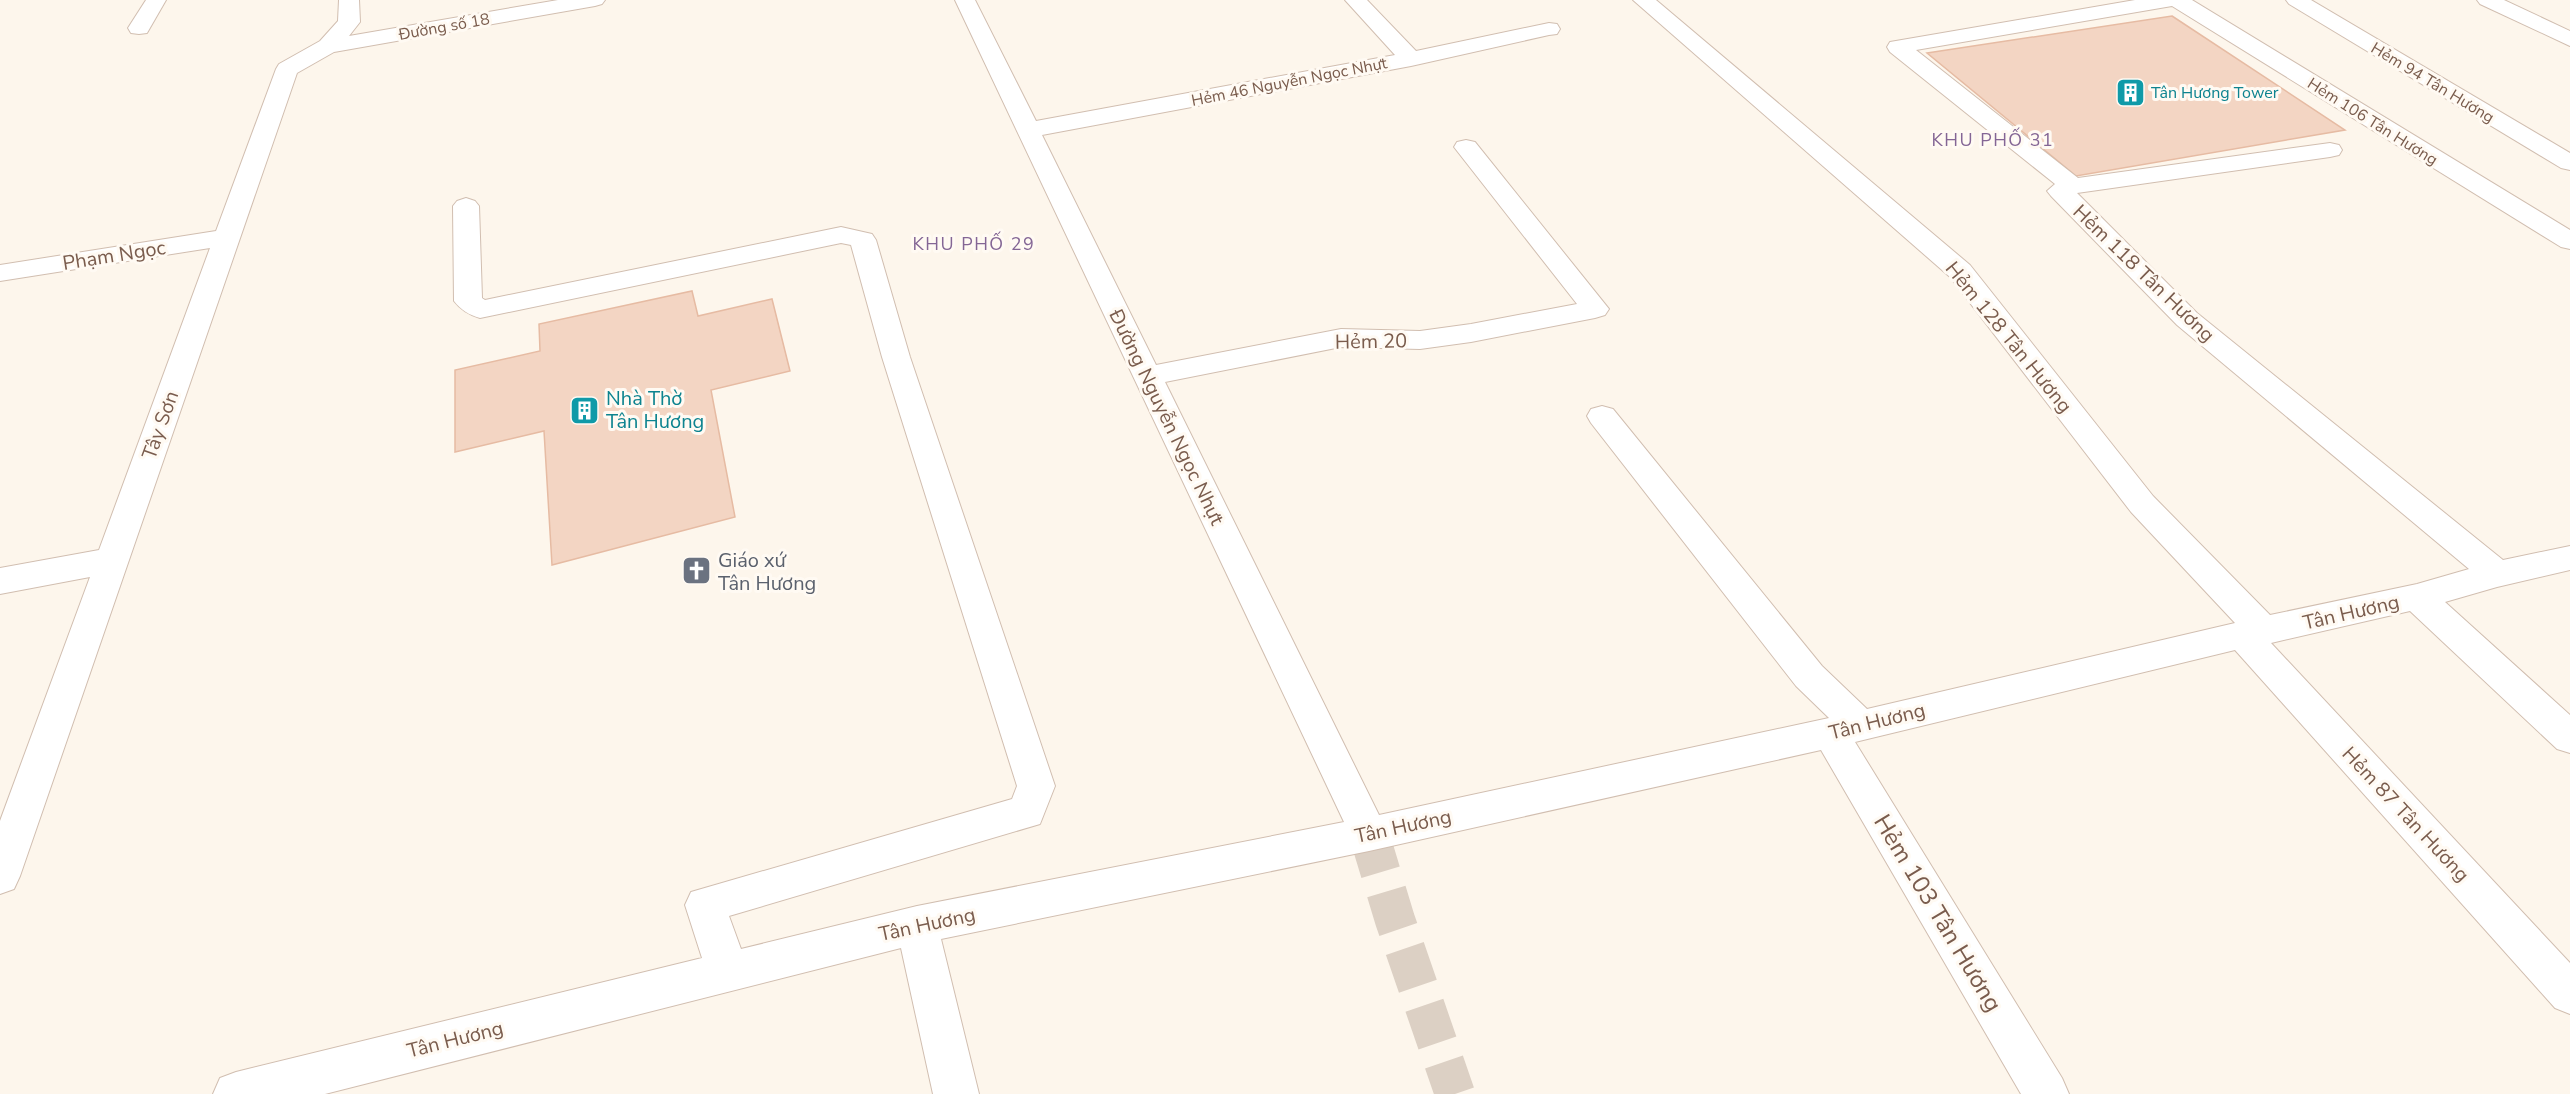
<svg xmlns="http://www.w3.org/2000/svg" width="2570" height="1094" font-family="'Nunito Sans',sans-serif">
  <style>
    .building { fill: #f3d5c3; stroke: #e6bba3; stroke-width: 1.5 }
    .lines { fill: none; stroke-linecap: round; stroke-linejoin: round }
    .minor-tunnel { stroke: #dcd0c4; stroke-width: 40; stroke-dasharray: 40 20; stroke-linecap: butt }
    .minor-casing { stroke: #d1beb0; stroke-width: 2 }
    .minor { fill: #fff; fill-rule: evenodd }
    .labels { text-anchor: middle; stroke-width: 6; stroke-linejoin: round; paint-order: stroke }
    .far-street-label { font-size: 16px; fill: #7a5c4d; stroke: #fffaf3 }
    .far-culture-label { font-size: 16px; fill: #0d838f; stroke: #fffaf3; text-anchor: start }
    .far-neighbourhood-label { font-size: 18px; letter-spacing: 1.5px; fill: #846695; stroke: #fffaf3 }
    .street-label { font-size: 20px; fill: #7a5c4d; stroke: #fffaf3 }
    .culture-label { font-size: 20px; fill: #0d838f; stroke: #fffaf3; text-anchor: start }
    .worship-label { font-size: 20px; fill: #5b616d; stroke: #fffaf3; text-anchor: start }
    .near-street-label { font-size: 24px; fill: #7a5c4d; stroke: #fffaf3 }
  </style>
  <rect width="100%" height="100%" fill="#fdf6ec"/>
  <g class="building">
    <path d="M2172,16L2345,130L2076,176L1927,53Z"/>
    <path d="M692,291L698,316L772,299L790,371L711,390L735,517L552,565L544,431L455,452V370L540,351L539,324Z"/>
  </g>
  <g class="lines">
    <path class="minor-tunnel" d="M1369,834L1395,920L1455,1094"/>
    <defs>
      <g id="minor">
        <path d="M146,0H166L147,33L139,34L131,33L128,28Z"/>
        <path d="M339,0H359L360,22L349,36L558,0H605L602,4L595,6L334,52L297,73L20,876L14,889L0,894V821L90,577L0,594V568L99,550L210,248L0,281V265L216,231L276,69L279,64L320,41L338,21Z"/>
        <path d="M955,0H975L1036,121L1395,55L1345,0H1367L1416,51L1549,23L1557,24L1560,29L1557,34L1549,35L1411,66L1042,135L1156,365L1341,329L1420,331L1471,324L1577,304L1454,147L1457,142L1466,140L1475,142L1609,309L1605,315L1595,318L1471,342L1420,349L1341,347L1165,382L1379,815L1829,718L1796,686L1591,423L1587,416L1591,409L1602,406L1613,409L1822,666L1867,709L2235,623L2131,512L1950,277L1633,0H1656L1970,265L2153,496L2270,615L2417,584L2469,569L2177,325L2051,196L2047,191L2055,184L1890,52L1887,47L1890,42L2135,0H2192L2570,230V249L2561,247L2172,6L1916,50L2078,178L2330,143L2339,145L2342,150L2339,155L2330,157L2077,193L2197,313L2503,560L2570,546V570L2497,587L2445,602L2570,715V753L2557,749L2410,611L2271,643L2570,963V1014L2555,1008L2235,650L1855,742L2062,1078L2069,1094H2021L1821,750L1369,851L941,939L979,1094H933L901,948L325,1094H213L220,1078L236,1072L702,958L685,905L691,892L1012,799L1017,786L882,357L851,245L841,243L480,318C469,315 461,310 454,301L453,206L457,201L466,198L475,201L479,206L482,298L485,300L841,227L872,234L876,240L910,357L1055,786L1040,824L729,916L741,949L917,906L1344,822Z"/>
        <path d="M2286,0H2311L2570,153V170L2561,168L2289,4Z"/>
        <path d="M2477,0H2504L2570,31V46L2480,4Z"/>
      </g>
    </defs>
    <use href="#minor" class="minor-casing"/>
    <use href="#minor" class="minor"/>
  </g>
  <defs>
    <symbol id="building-square" viewBox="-11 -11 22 22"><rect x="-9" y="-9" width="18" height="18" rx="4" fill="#0f9aa8" stroke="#fffaf3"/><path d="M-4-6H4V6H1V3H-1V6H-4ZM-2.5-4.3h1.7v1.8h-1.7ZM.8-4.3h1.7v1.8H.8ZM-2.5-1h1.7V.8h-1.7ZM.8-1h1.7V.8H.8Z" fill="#fff"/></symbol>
    <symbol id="church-square" viewBox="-11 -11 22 22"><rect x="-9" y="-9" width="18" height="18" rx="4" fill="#6b7280" stroke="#fffaf3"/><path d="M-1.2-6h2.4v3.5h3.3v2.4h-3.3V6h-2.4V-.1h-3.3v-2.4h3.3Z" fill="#fff"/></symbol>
  </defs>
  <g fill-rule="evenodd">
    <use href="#building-square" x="2114" y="76" width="33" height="33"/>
    <use href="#building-square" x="568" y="394" width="33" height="33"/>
    <use href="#church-square" x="680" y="554" width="33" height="33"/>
  </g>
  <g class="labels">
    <g class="far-street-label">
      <text transform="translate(444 26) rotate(-10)" y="6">Đường số 18</text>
      <text transform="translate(1289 81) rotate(-11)" y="6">Hẻm 46 Nguyễn Ngọc Nhựt</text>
      <text transform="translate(2433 82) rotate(31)" y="6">Hẻm 94 Tân Hương</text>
      <text transform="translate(2373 121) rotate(32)" y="6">Hẻm 106 Tân Hương</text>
    </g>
    <g class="far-culture-label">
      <text x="2151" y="98">Tân Hương Tower</text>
    </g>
    <g class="far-neighbourhood-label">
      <text x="1993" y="146">KHU PHỐ 31</text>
      <text x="974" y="250">KHU PHỐ 29</text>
    </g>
    <g class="street-label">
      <text transform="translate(114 255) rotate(-9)" y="7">Phạm Ngọc</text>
      <text transform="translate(2144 273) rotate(44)" y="7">Hẻm 118 Tân Hương</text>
      <text transform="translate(2009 337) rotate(51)" y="7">Hẻm 128 Tân Hương</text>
      <text transform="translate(1371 341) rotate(-1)" y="7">Hẻm 20</text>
      <text transform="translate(1167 417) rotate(64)" y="7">Đường Nguyễn Ngọc Nhựt</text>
      <text transform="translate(160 425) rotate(-70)" y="7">Tây Sơn</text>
      <text transform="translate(2351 612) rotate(-13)" y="7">Tân Hương</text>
      <text transform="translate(1877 721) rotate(-14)" y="7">Tân Hương</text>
      <text transform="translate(2406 814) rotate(47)" y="7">Hẻm 87 Tân Hương</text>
      <text transform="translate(1403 826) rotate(-12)" y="7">Tân Hương</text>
      <text transform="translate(927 924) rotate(-12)" y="7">Tân Hương</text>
      <text transform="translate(455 1039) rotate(-14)" y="7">Tân Hương</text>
    </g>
    <g class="culture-label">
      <text x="606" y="405">Nhà Thờ<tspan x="606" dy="23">Tân Hương</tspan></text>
    </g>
    <g class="worship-label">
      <text x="718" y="567">Giáo xứ<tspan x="718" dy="23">Tân Hương</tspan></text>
    </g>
    <g class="near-street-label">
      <text transform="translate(1938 913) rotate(59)" y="8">Hẻm 103 Tân Hương</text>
    </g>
  </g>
</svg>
